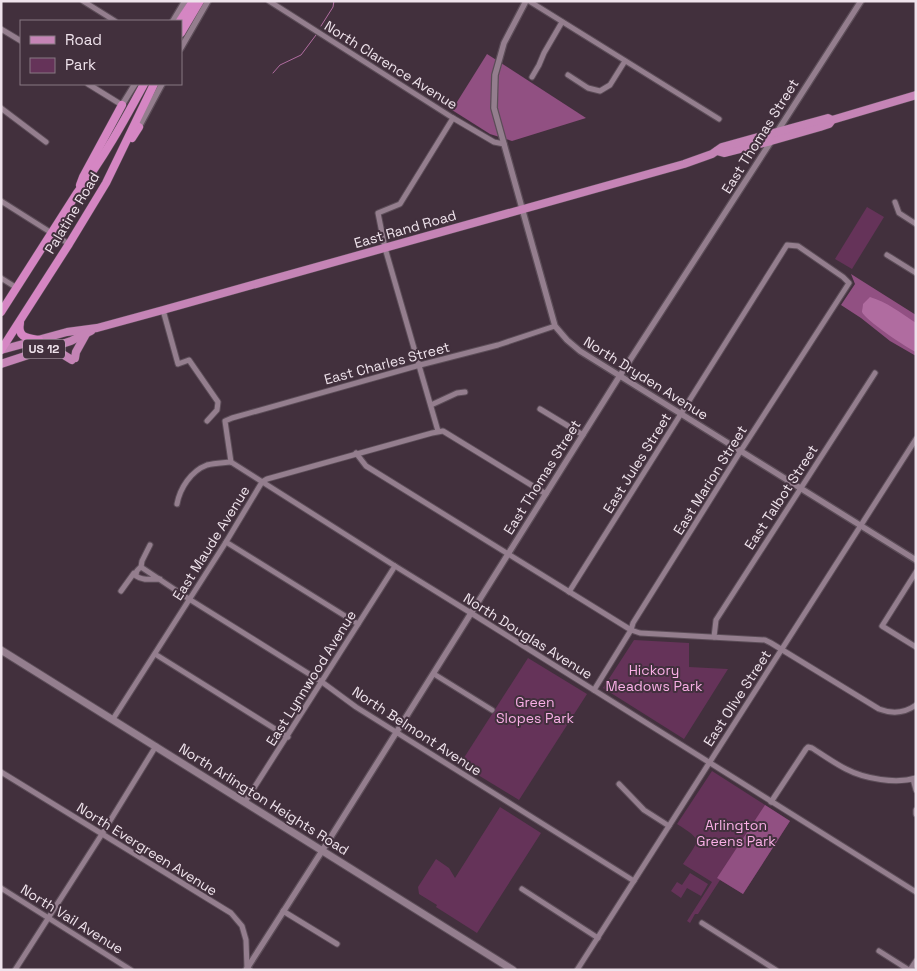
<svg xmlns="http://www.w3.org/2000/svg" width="917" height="971" font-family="'Space Grotesk',sans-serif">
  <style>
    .green { fill: #653359 }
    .forest { fill: #915082 }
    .water { fill: #b06ca0 }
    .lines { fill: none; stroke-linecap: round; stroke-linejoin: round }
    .stream { stroke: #b06ca0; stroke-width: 1 }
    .minor-casing { stroke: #5c4d58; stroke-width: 7 }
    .tertiary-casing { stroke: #5c4d58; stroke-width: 8 }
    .secondary-casing { stroke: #5c4d58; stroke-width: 9 }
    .primary-casing { stroke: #5c4d58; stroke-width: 9 }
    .trunk-casing { stroke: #5c4d58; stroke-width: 9 }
    .minor { stroke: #947e8e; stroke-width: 5 }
    .tertiary { stroke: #947e8e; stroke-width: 5.5 }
    .secondary { stroke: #947e8e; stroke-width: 7 }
    .primary { stroke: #c584b6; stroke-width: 8 }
    .trunk { stroke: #d586c3; stroke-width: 8 }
    .labels { text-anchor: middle; stroke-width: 4; stroke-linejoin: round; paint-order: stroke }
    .shield { fill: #42303d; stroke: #bbadb8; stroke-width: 1 }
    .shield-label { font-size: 12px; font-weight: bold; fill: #efe3ec }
    .street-label { font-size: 14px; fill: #efe3ec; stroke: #42303d }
    .park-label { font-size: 14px; fill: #f9afe6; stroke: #42303d }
  </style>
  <rect width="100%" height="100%" fill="#42303d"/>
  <g class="green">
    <path d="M867,207L884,217L852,269L835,259Z"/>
    <path d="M634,640L689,643V667L728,669L684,739L603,688Z"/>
    <path d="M528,658L587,694L519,800L460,764Z"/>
    <path d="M712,771L790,821L743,894L720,880L698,914H695L690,923L687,921L712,882L683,864C699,839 704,841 677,824Z"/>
    <path d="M500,807L541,833L477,933L436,907L437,905L419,894L418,887L436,859L449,868L455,878Z"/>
    <path d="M690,873L708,884L701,896L687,888L681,898L671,891L677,882L682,885Z"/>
  </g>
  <g class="forest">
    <path d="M487,54L586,118L512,141L490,134L452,110Z"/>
    <path d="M851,274L916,315V356L890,341L861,318L841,305L855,284Z"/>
    <path d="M765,805L790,821L743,894L717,878Z"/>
  </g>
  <path class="water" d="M870,297C887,302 901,313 916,323V352C907,348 865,320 862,312C862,311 863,306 863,304Z"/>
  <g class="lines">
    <g class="stream">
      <path d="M321,26L333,7L334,1"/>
      <path d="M273,73L280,65L301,55L316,35"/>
    </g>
    <defs>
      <g id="minor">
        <path d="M83,1L115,21"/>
        <path d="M269,1L453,118L494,142L504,144"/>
        <path d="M529,1L719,119"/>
        <path d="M1,29L21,41"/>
        <path d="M568,75L588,88L600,91L610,85L625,61"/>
        <path d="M532,77L539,65L544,53L562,22"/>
        <path d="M88,84L122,105"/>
        <path d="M1,108L46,142"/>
        <path d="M1,201L69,244"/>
        <path d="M895,202L899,213L916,224"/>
        <path d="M887,255L916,273"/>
        <path d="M1,278L17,288"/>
        <path d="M163,310L178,364L189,360L218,402L217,410L207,421"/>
        <path d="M431,405L457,393L465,392"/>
        <path d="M540,409L583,435"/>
        <path d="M438,431L385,248L378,213L400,204L453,118"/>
        <path d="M356,453L366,466L631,630L640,633L765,640L771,643L879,709C892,714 905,713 916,705"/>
        <path d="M231,462L395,566L471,613L916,892"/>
        <path d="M231,462L225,421L232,418L420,365L498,345L555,326"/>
        <path d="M177,504C180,488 191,471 207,465C215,463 223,463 231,462"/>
        <path d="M226,542L358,624"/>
        <path d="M141,567L142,561L150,545"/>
        <path d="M916,572L882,626L916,647"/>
        <path d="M160,579C152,579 143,581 136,576C136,571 137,570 141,567L189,599L322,682L356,707L634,881"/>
        <path d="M121,591L134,573H136"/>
        <path d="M569,592L787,245L798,246L843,277L849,283L740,452L633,623L631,630L594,690"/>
        <path d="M714,637L716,620L875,373"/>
        <path d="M155,654L288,737"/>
        <path d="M434,674L492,710"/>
        <path d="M113,719L226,542L262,482L267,479L432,433L443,431L546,494"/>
        <path d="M1,772L231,913L242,926L246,940L247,968L250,970"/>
        <path d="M913,779L916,790"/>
        <path d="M619,784L644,810L669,826"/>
        <path d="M245,802L395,566"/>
        <path d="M771,802L806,749L808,747L812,748C823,755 834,763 846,769C865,779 896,784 916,778"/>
        <path d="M916,810V814"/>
        <path d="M1,888L131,970"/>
        <path d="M522,889L598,938"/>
        <path d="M283,911L337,944"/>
        <path d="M702,923L776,970"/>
        <path d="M879,951L909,970"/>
        <path d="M15,970L102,834L156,746"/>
        <path d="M577,970L916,439"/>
        <path d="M910,970L916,961"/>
      </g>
      <g id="tertiary">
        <path d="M526,1L504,43L495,75L494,108L504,144L555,326L567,340L580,351L916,560"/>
        <path d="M173,21L185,1"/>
        <path d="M181,48L208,1"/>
        <path d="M122,105L135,84"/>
        <path d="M139,127L162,84"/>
        <path d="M777,132L861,1"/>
        <path d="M246,970L322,851L619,377L772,140"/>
      </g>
      <path id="secondary" d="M1,650L513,970"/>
      <g id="primary">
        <path d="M717,151L724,153L771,141L820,127L829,124L832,120L916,95"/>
        <path d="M48,348L59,352L72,360"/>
        <path d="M1,350L67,332L97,328L163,310L684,164L712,154L722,147L828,118L832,120"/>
        <path d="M75,358L76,352L86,334"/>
        <path d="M1,364L71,341L91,331"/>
      </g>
      <g id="trunk">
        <path d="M180,21L193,1"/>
        <path d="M181,33L200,1"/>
        <path d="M132,138L139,127"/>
        <path d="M80,185L83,177L122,105"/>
        <path d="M1,312L77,193C103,159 124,121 144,84"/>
        <path d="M20,323C17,338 28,338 39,340"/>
        <path d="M1,350L69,244L106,183L154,84"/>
      </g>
    </defs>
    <use href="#minor" class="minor-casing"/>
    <use href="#tertiary" class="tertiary-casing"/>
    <use href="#secondary" class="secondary-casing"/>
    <use href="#primary" class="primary-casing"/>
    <use href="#trunk" class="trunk-casing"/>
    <use href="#minor" class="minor"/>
    <use href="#tertiary" class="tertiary"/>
    <use href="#secondary" class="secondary"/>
    <use href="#primary" class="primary"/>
    <use href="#trunk" class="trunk"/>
  </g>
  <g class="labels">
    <rect class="shield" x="23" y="339.5" width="42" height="19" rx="4"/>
    <g class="shield-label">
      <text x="44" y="353">US 12</text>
    </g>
    <g class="street-label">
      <text transform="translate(391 65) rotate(32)" y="5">North Clarence Avenue</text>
      <text transform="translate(760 136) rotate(-58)" y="5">East Thomas Street</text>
      <text transform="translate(72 213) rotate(-59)" y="5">Palatine Road</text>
      <text transform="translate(405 229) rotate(-16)" y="5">East Rand Road</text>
      <text transform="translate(387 363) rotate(-15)" y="5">East Charles Street</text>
      <text transform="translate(646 378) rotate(32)" y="5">North Dryden Avenue</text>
      <text transform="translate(637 463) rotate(-58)" y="5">East Jules Street</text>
      <text transform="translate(542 477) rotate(-58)" y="5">East Thomas Street</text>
      <text transform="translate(710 480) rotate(-58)" y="5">East Marion Street</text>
      <text transform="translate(781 497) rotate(-57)" y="5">East Talbot Street</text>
      <text transform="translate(211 543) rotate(-58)" y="5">East Maude Avenue</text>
      <text transform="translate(528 636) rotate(32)" y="5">North Douglas Avenue</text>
      <text transform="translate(311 678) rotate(-58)" y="5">East Lynnwood Avenue</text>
      <text transform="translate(737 698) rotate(-57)" y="5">East Olive Street</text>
      <text transform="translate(417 731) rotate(33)" y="5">North Belmont Avenue</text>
      <text transform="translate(264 799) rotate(32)" y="5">North Arlington Heights Road</text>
      <text transform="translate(147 849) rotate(32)" y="5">North Evergreen Avenue</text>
      <text transform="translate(72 919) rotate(32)" y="5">North Vail Avenue</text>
    </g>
    <g class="park-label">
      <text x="654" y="675">Hickory<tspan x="654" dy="16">Meadows Park</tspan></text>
      <text x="535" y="707">Green<tspan x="535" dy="16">Slopes Park</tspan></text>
      <text x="736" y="830">Arlington<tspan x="736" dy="16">Greens Park</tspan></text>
    </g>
  </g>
  <rect width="917" height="971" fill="none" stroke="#efe3ec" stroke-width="5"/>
  <rect x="20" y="20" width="162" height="65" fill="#42303d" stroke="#877883"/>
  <rect x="30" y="36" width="25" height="8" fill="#c584b6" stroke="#877883"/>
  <text x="65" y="45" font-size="15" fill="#efe3ec">Road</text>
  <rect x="30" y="58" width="25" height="15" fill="#653359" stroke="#877883"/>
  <text x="65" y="70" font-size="15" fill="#efe3ec">Park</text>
</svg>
